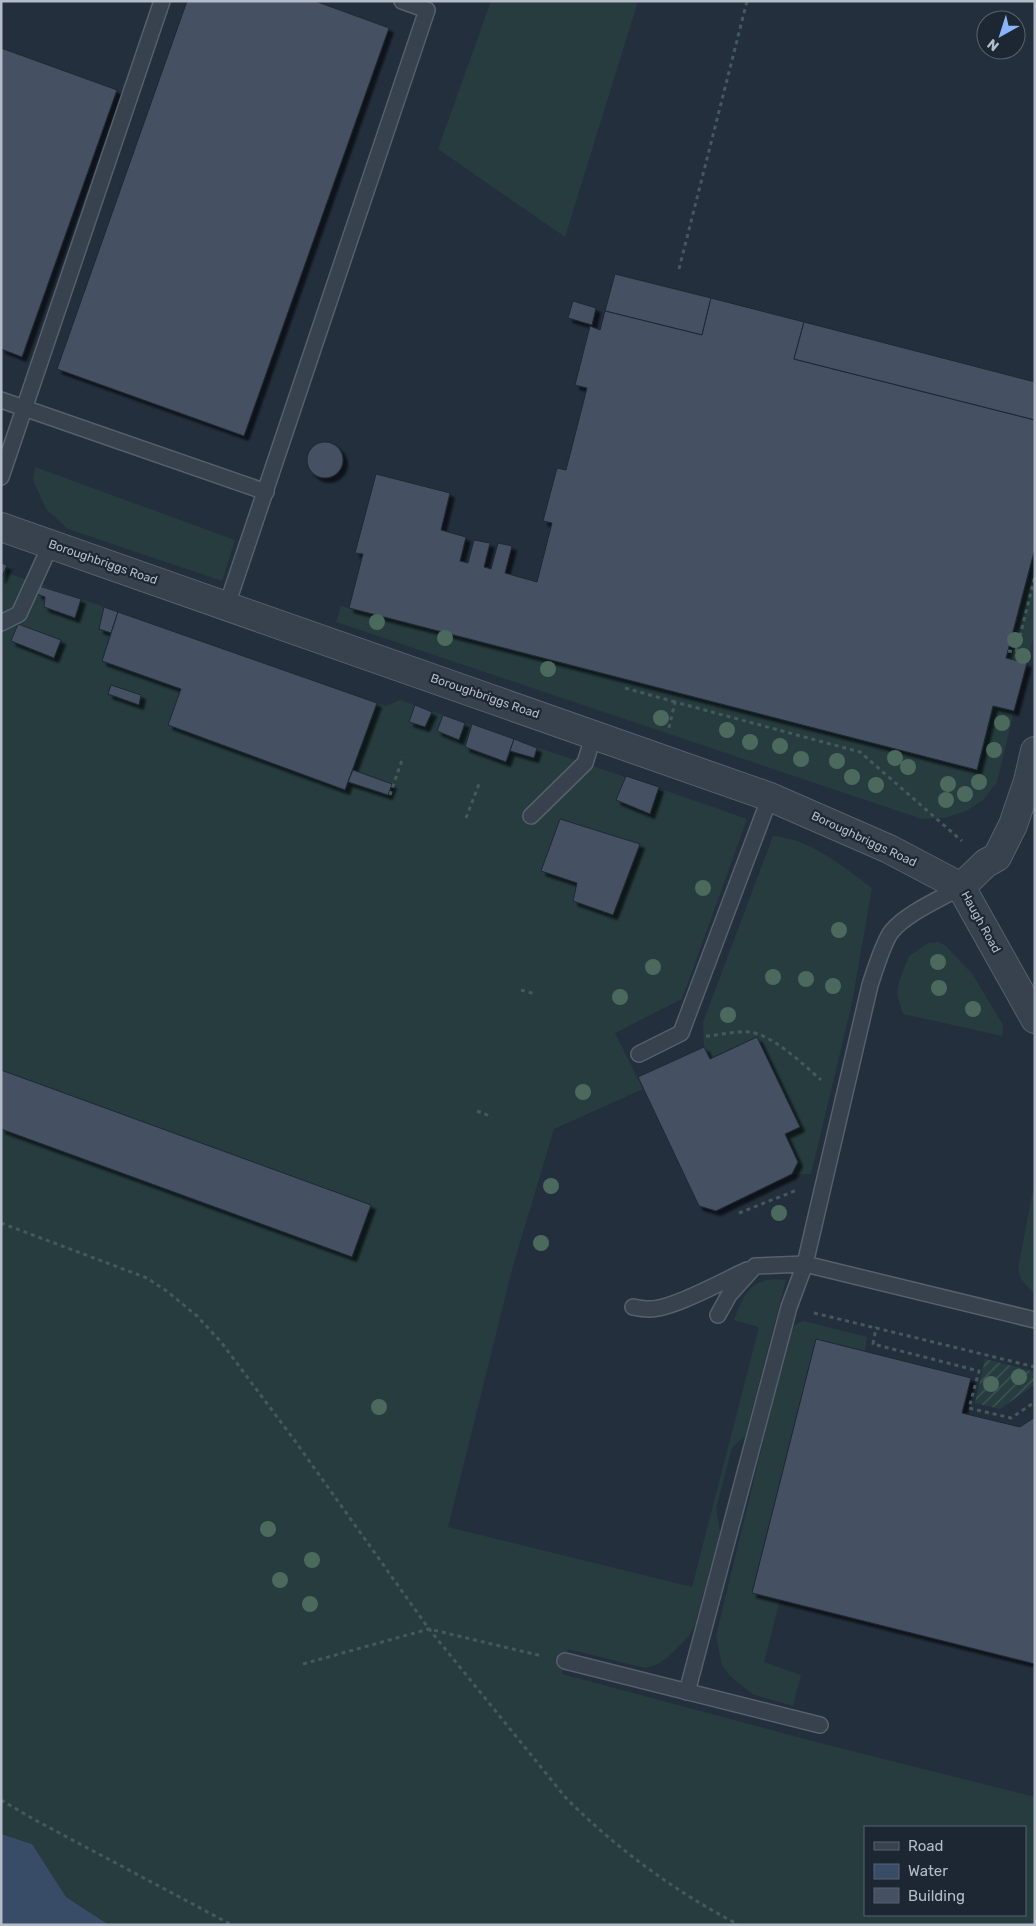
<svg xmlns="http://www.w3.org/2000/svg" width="1036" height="1926" font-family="Rubik,sans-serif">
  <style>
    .grass { fill: #263c3f; fill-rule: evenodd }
    .garden { fill: url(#garden-furrows) }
    .water { fill: #394c67 }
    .building { fill: #455162; stroke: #1f2835; filter: url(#shadow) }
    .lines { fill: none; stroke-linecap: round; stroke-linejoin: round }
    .lane-casing { stroke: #565f6c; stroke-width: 18 }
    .street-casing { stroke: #565f6c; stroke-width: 30 }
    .path { stroke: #44595c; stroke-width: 3; stroke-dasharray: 4 4; stroke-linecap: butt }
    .lane { stroke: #38414e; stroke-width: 15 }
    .street { stroke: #38414e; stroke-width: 28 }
    .tree { fill: #4b6a5d }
    .labels { text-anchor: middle; stroke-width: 4.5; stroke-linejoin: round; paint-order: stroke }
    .street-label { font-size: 12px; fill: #b4bcc9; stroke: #1d2633 }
  </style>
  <defs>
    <pattern id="garden-furrows" width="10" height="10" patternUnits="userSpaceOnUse" patternTransform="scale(1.25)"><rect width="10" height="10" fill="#263c3f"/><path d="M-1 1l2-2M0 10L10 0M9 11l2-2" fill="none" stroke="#435659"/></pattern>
    <filter id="shadow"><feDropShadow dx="4.5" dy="4.5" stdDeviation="1" flood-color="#0009"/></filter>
  </defs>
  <rect width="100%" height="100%" fill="#242f3e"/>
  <g class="grass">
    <path d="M491,1H638L565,237L438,149Z"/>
    <path d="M35,467L235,540L222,581L68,529L46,509L33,480Z"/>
    <path d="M1035,548V632L1027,663L1006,658Z"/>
    <path d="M1,563L12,567L10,574L377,703L386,706L400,700C515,741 632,778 747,819L682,999L615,1033L643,1089L554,1129L513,1266L448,1527L692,1587L759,1327L734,1320C744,1292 754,1275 786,1280L745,1436L732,1448L716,1508L720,1532L695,1624L689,1636L668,1657L658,1664L645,1668L568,1649L562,1674L816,1742L1035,1797V1925H109L66,1897L32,1844L1,1834ZM865,1827H1025V1915H865Z"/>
    <path d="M341,606L977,770L993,706L1014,711L997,782L983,800L966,811L945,818L922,819L336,622Z"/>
    <path d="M773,836C811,839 842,866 872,888L852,1003L811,1174H792L798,1162L785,1134L800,1127L757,1038L710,1059L704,1047L703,1022Z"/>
    <path d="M938,942L946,946L973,975L1003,1025L1002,1036L903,1014L897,995L899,981L909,956L928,943Z"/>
    <path d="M1035,1180V1295L1021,1279L1018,1269Z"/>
    <path d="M804,1321L867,1337L865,1351L816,1339L752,1593L780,1600L764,1662L801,1675L793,1706L752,1694L730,1676L722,1665L716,1636L789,1335L794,1325Z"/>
  </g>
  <path class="garden" d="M985,1359L1035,1372L1034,1385L1000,1409L975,1403Z"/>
  <path class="water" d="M1,1834L32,1844L66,1897L109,1925H1Z"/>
  <g class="building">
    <path d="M187,1H315L389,28L244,436L57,369Z"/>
    <path d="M1,48L117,90L22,357L1,349Z"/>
    <path d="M615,274L711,298L702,335L605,311Z"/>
    <path d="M711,298L804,322L794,359L1035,420V548L1006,658L1027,663L1014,711L993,706L977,770L349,608L363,554L355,553L376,474L450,493L441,530L466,537L460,561L468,563L474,540L490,543L484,567L491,569L498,543L512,546L505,573L537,582L552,523L543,521L557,468L566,470L587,388L575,385L590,326L600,330L605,311L702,335Z"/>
    <path d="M573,301L596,308L592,325L568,318Z"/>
    <path d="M804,322L1035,382V420L794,359Z"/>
    <circle cx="325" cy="460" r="18"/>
    <path d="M1,563L7,565L1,579Z"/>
    <path d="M39,586L81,599L75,618L44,607L45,597L37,594Z"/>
    <path d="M104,607L118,612L111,633L99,629Z"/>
    <path d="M118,612L377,703L345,790L168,725L181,689L102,661Z"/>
    <path d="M18,624L61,640L54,658L11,641Z"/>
    <path d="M111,685L141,695L139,705L108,694Z"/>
    <path d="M415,705L432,712L425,727L409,722Z"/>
    <path d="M443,715L465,723L459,740L437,731Z"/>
    <path d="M472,724L514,739L506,762L465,747Z"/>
    <path d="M514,739L537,748L534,758L510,751Z"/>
    <path d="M353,770L392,784L388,795L348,782Z"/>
    <path d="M626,776L659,787L650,814L616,800Z"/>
    <path d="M560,819L640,844L613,915L573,901L577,883L541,871Z"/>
    <path d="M757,1037L800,1127L785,1134L798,1162L792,1174L716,1211L699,1206L638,1077L704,1047L710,1059Z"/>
    <path d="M1,1070L371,1205L352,1257L1,1129Z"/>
    <path d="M816,1339L971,1378L962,1413L1020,1427L1035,1417V1664L752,1593Z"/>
  </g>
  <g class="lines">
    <defs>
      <g id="lane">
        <path d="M1,400L266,492"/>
        <path d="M1,477L162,1"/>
        <path d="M227,605L427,10L402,1"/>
        <path d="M1,623L19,614L51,544"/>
        <path d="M531,816L585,763L594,734"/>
        <path d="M961,887C940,899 907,913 892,931C884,940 874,973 870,985L805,1264L1035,1320"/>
        <path d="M639,1054L681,1033L770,797"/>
        <path d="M633,1307C638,1308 644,1309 649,1309C671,1310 725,1280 747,1270"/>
        <path d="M565,1661L820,1725"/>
        <path d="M687,1692L789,1307L805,1264L755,1266L729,1295L718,1315"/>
      </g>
      <g id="street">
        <path d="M1,527L770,797L889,849L961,887"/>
        <path d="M961,887L986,863L997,857L1013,825L1028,781L1035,751"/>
        <path d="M961,887L1035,1019"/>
      </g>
    </defs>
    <use href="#lane" class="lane-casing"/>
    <use href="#street" class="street-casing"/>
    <g class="path">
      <path d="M679,269L747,1"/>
      <path d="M1008,651L1016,652L1035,576"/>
      <path d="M625,688L675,702"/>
      <path d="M669,728L675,702L860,752L962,841"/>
      <path d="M390,795L403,757"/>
      <path d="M466,818L479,784"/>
      <path d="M521,990L535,994"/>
      <path d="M706,1036C720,1035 735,1031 749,1032C772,1034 804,1065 821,1080"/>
      <path d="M477,1111L492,1117"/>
      <path d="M739,1213L797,1190"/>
      <path d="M1,1223L147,1278L168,1292L197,1316L221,1342L295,1441L429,1629L566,1798C617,1849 674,1891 739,1925"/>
      <path d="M814,1313L876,1328"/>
      <path d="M1035,1367L876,1328L873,1344L979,1371L969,1408L1011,1418L1035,1402"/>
      <path d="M303,1664L429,1629L542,1656"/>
      <path d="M1,1800L35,1820L232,1925"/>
    </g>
    <use href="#lane" class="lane"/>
    <use href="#street" class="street"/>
  </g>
  <g class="tree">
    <circle cx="377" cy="622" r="8"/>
    <circle cx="445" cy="638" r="8"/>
    <circle cx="1015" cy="640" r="8"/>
    <circle cx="1023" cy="656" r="8"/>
    <circle cx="548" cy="669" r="8"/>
    <circle cx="661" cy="718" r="8"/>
    <circle cx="1002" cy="723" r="8"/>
    <circle cx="727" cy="730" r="8"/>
    <circle cx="750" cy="742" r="8"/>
    <circle cx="780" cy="746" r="8"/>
    <circle cx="994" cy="750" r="8"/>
    <circle cx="895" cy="758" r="8"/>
    <circle cx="801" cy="759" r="8"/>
    <circle cx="837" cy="761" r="8"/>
    <circle cx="908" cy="767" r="8"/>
    <circle cx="852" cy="777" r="8"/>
    <circle cx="979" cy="782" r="8"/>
    <circle cx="948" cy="784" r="8"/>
    <circle cx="876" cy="785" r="8"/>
    <circle cx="965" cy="794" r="8"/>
    <circle cx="946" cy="800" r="8"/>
    <circle cx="703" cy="888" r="8"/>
    <circle cx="839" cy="930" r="8"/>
    <circle cx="938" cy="962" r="8"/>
    <circle cx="653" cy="967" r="8"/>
    <circle cx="773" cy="977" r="8"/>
    <circle cx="806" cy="979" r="8"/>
    <circle cx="833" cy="986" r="8"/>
    <circle cx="939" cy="988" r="8"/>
    <circle cx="620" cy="997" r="8"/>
    <circle cx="973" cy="1009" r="8"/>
    <circle cx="728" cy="1015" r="8"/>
    <circle cx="583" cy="1092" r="8"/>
    <circle cx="551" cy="1186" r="8"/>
    <circle cx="779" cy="1213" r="8"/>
    <circle cx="541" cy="1243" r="8"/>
    <circle cx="1019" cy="1377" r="8"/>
    <circle cx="991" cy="1384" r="8"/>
    <circle cx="379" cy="1407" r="8"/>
    <circle cx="268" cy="1529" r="8"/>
    <circle cx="312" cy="1560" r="8"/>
    <circle cx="280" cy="1580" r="8"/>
    <circle cx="310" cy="1604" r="8"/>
  </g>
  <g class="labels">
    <g class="street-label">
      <text transform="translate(103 562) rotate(19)" y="4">Boroughbriggs Road</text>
      <text transform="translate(485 696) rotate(19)" y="4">Boroughbriggs Road</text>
      <text transform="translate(864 839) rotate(25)" y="4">Boroughbriggs Road</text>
      <text transform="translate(981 922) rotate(61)" y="4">Haugh Road</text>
    </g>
  </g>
  <rect width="1036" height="1926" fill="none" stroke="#b4bcc9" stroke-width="5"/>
  <rect x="864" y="1826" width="162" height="90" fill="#1d2633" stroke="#59626f"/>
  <rect x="874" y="1842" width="25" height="8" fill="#38414e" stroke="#59626f"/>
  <text x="908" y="1851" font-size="15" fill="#b4bcc9">Road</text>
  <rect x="874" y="1864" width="25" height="15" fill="#394c67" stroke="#59626f"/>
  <text x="908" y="1876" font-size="15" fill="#b4bcc9">Water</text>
  <rect x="874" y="1888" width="25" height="15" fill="#455162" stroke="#59626f"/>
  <text x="908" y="1901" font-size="15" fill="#b4bcc9">Building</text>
  <g transform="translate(1001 35) rotate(219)"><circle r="24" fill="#1d2633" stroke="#59626f"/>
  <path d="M0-4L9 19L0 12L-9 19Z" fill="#8ab4f8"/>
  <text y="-8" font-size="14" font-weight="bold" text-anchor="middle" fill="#b4bcc9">N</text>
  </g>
</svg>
